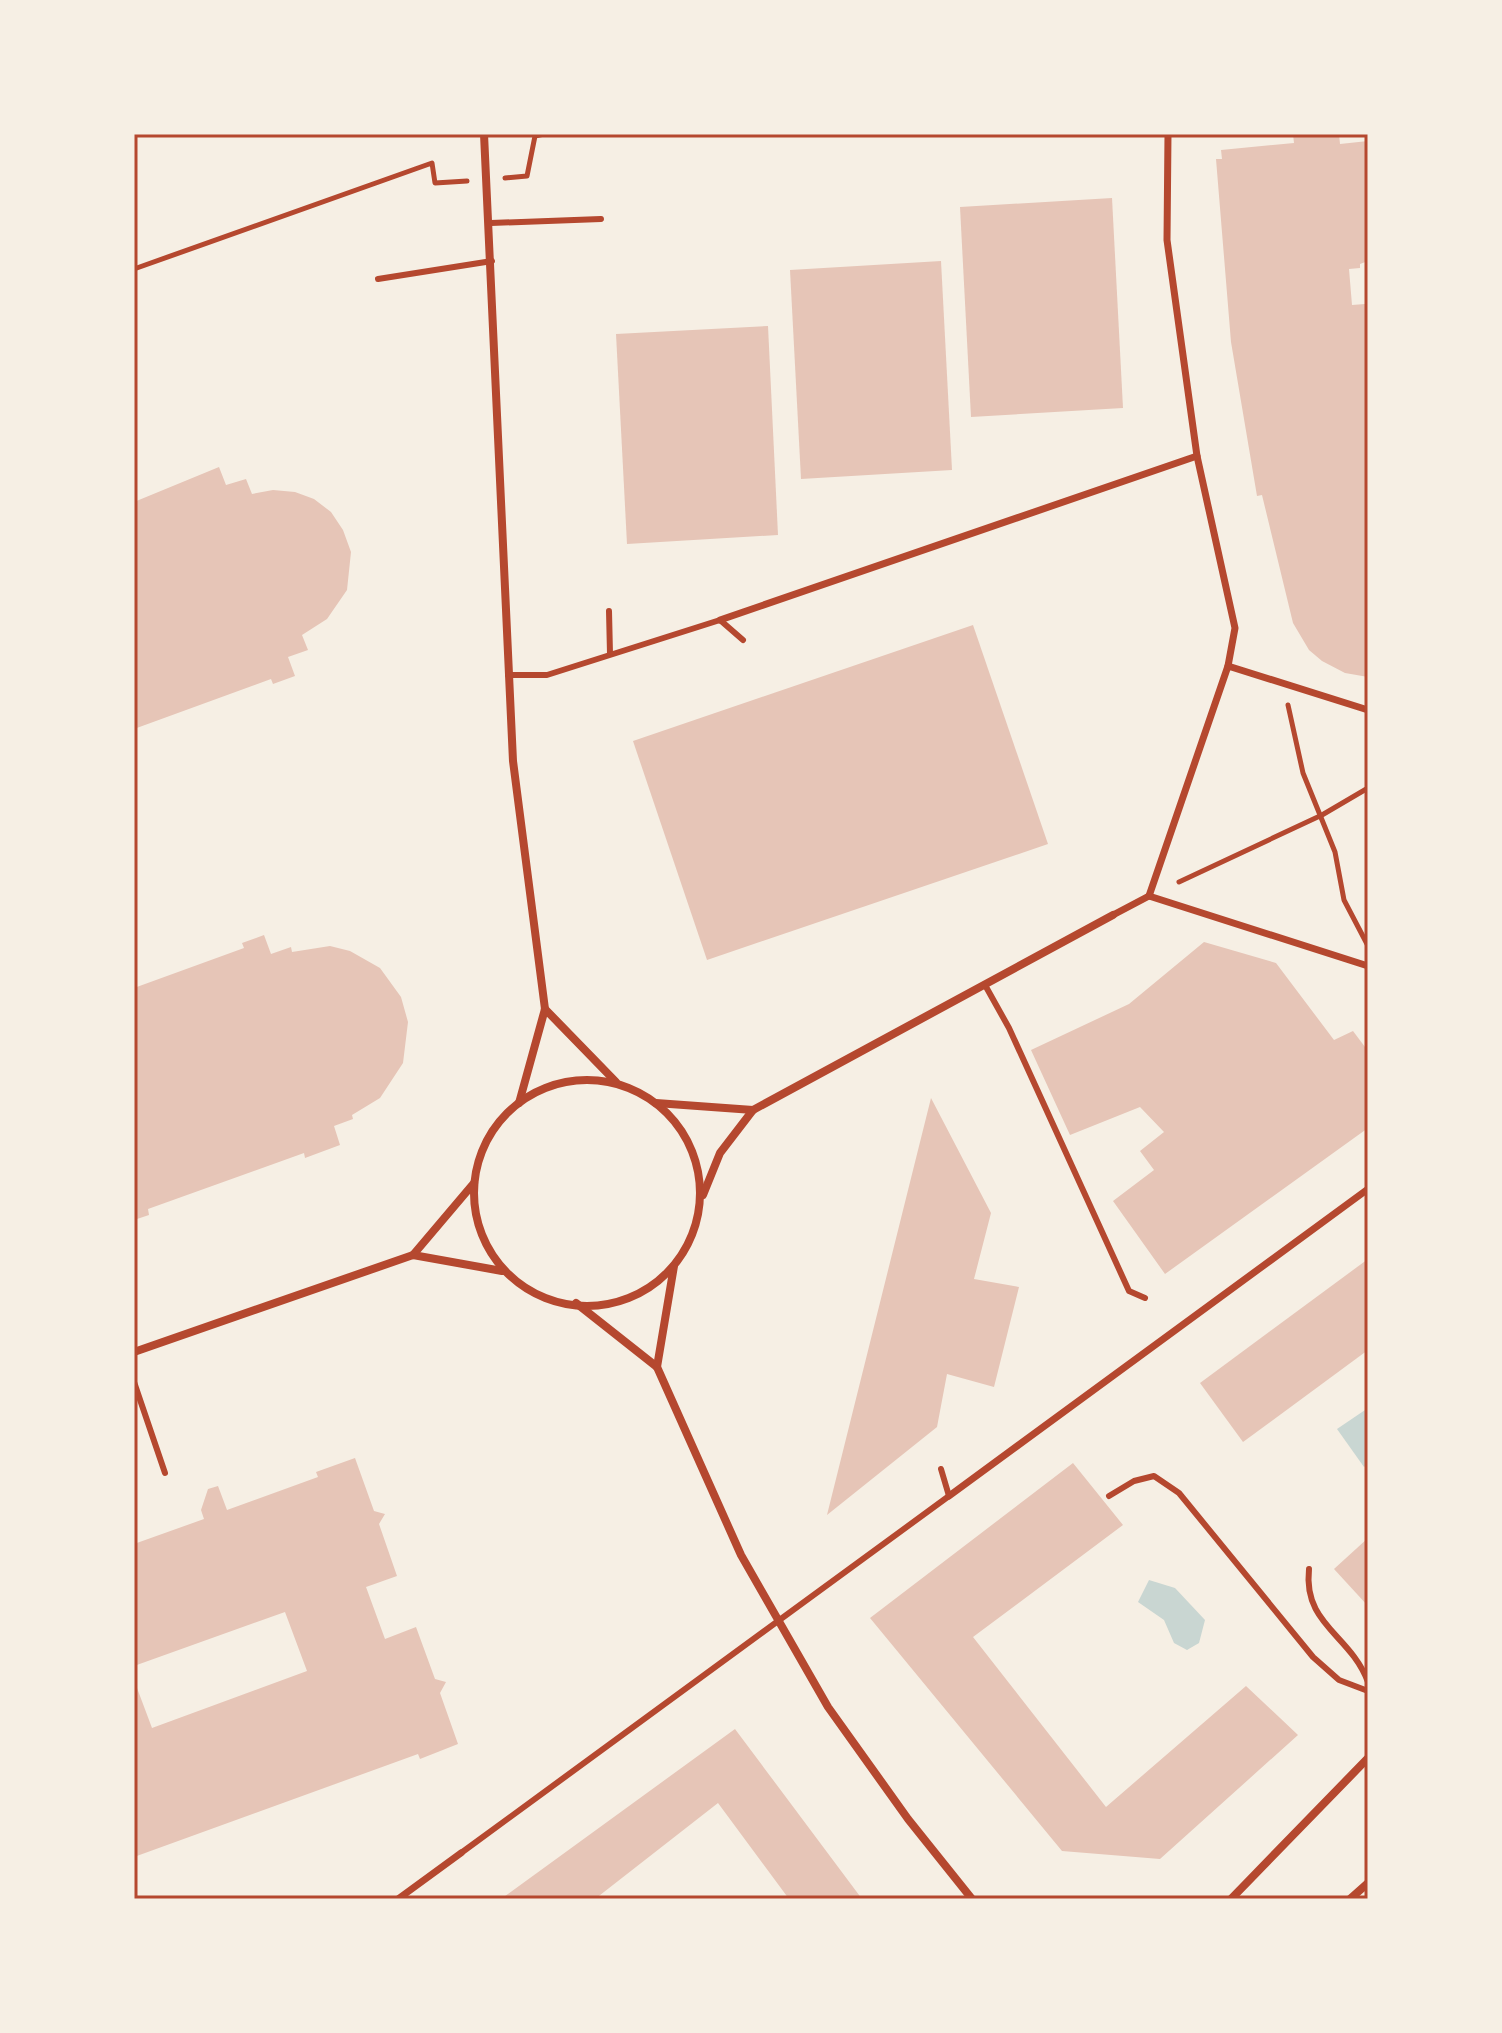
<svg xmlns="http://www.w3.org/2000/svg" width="1502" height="2033" font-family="'Roboto Serif',serif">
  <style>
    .water { fill: #c9d6d2 }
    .building { fill: #e6c5b7 }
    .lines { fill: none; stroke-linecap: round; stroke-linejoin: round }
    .path { stroke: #b5482f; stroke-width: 5 }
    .service { stroke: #b5482f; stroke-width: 6 }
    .pedestrian { stroke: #b5482f; stroke-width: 7 }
    .minor { stroke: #b5482f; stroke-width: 8 }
    .neatline { fill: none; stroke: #b5482f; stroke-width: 3 }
  </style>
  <rect width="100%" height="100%" fill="#f6efe4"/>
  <g class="water">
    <path d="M1368,1408V1464L1364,1467L1337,1429Z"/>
    <path d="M1149,1580L1175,1588L1205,1620L1199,1643L1187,1650L1174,1643L1164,1620L1138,1602Z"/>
  </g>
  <g class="building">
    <path d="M1293,134H1339L1340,144L1368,141V261L1360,264V268L1349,269L1352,305L1365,304L1368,328V677L1345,673L1322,661L1309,650L1293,623L1262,495L1257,496L1231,342L1216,159H1222L1221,150L1294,143Z"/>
    <path d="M1112,198L1123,408L971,417L960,207Z"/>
    <path d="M941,261L952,470L801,479L790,270Z"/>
    <path d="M768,326L778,535L627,544L616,334Z"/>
    <path d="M219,467L226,485L246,479L252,494L273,490L295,492L314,499L331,512L343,530L351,552L347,590L327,619L302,635L308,650L288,657L295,676L273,684L271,679L134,729V502Z"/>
    <path d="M973,625L1048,844L707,960L633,741Z"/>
    <path d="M264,935L271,954L291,947L292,952L330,946L350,951L380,968L401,997L408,1022L403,1063L380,1098L352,1115L353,1119L334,1126L340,1145L305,1158L304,1153L148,1209L149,1215L134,1220V988L244,948L242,943Z"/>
    <path d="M1204,942L1276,963L1334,1040L1353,1031L1368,1051V1128L1165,1274L1113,1201L1154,1170L1140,1151L1164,1132L1140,1107L1070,1135L1031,1050L1129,1004Z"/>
    <path d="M931,1098L991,1213L974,1279L1019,1287L994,1387L947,1374L937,1427L827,1515Z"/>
    <path d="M1368,1259V1350L1243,1442L1200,1383Z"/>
    <path d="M355,1458L374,1511L385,1514L379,1524L397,1576L366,1587L385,1639L416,1627L435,1679L446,1682L440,1693L458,1744L420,1759L418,1754L134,1857V1680L152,1728L307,1671L285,1612L134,1666V1544L204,1519L201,1510L208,1489L218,1486L227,1510L318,1477L316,1472Z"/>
    <path d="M1073,1463L1123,1525L973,1637L1106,1807L1246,1686L1298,1735L1160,1859L1062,1851L870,1618Z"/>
    <path d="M1368,1538V1606L1334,1569Z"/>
    <path d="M735,1729L862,1899H789L718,1803L595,1899H501Z"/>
  </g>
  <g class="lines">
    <g class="path">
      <path d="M505,178L527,176L535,136L544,134"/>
      <path d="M134,269L432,163L435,183L467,181"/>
      <path d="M1288,705L1303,773L1335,852L1344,900L1367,944"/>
      <path d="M1179,882L1322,815L1368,788"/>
    </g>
    <g class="service">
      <path d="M491,223L601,219"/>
      <path d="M378,279L492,261"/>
      <path d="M609,611L610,654"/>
      <path d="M508,675H547L720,620L743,640"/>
      <path d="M985,985L1009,1028L1129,1291L1145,1298"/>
      <path d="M134,1382L165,1473"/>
      <path d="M1109,1496L1134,1481L1154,1476L1179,1493L1313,1657L1339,1680L1368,1691"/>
      <path d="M1309,1569C1303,1625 1350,1634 1368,1682"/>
      <path d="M461,1853L949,1496L941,1469"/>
    </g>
    <g class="pedestrian">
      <path d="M1168,134L1167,240L1197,456L1235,628L1228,666"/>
      <path d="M720,620L1197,456"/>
      <path d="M1149,896L1228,666L1368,710"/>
      <path d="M1149,896L1368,966"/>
      <path d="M1113,915L1149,896"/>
      <path d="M949,1496L1368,1189"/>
      <path d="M398,1899L461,1853"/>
    </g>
    <g class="minor">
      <path d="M484,134L513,761L545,1009L519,1103"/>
      <path d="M545,1009L616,1082"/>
      <circle cx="587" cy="1193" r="113"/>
      <path d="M656,1103L753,1110"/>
      <path d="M703,1195L720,1153L753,1110L1113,915"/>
      <path d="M413,1255L474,1183"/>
      <path d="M576,1303L657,1367L741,1555L828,1707L908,1819L972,1899"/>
      <path d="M134,1352L413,1255L502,1271"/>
      <path d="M657,1367L674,1266"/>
      <path d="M1231,1899L1368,1758"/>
      <path d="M1350,1899L1368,1883"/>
    </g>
  </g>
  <rect width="1502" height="2033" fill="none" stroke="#f6efe4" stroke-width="272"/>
  <rect x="136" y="136" width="1230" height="1761" class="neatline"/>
</svg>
